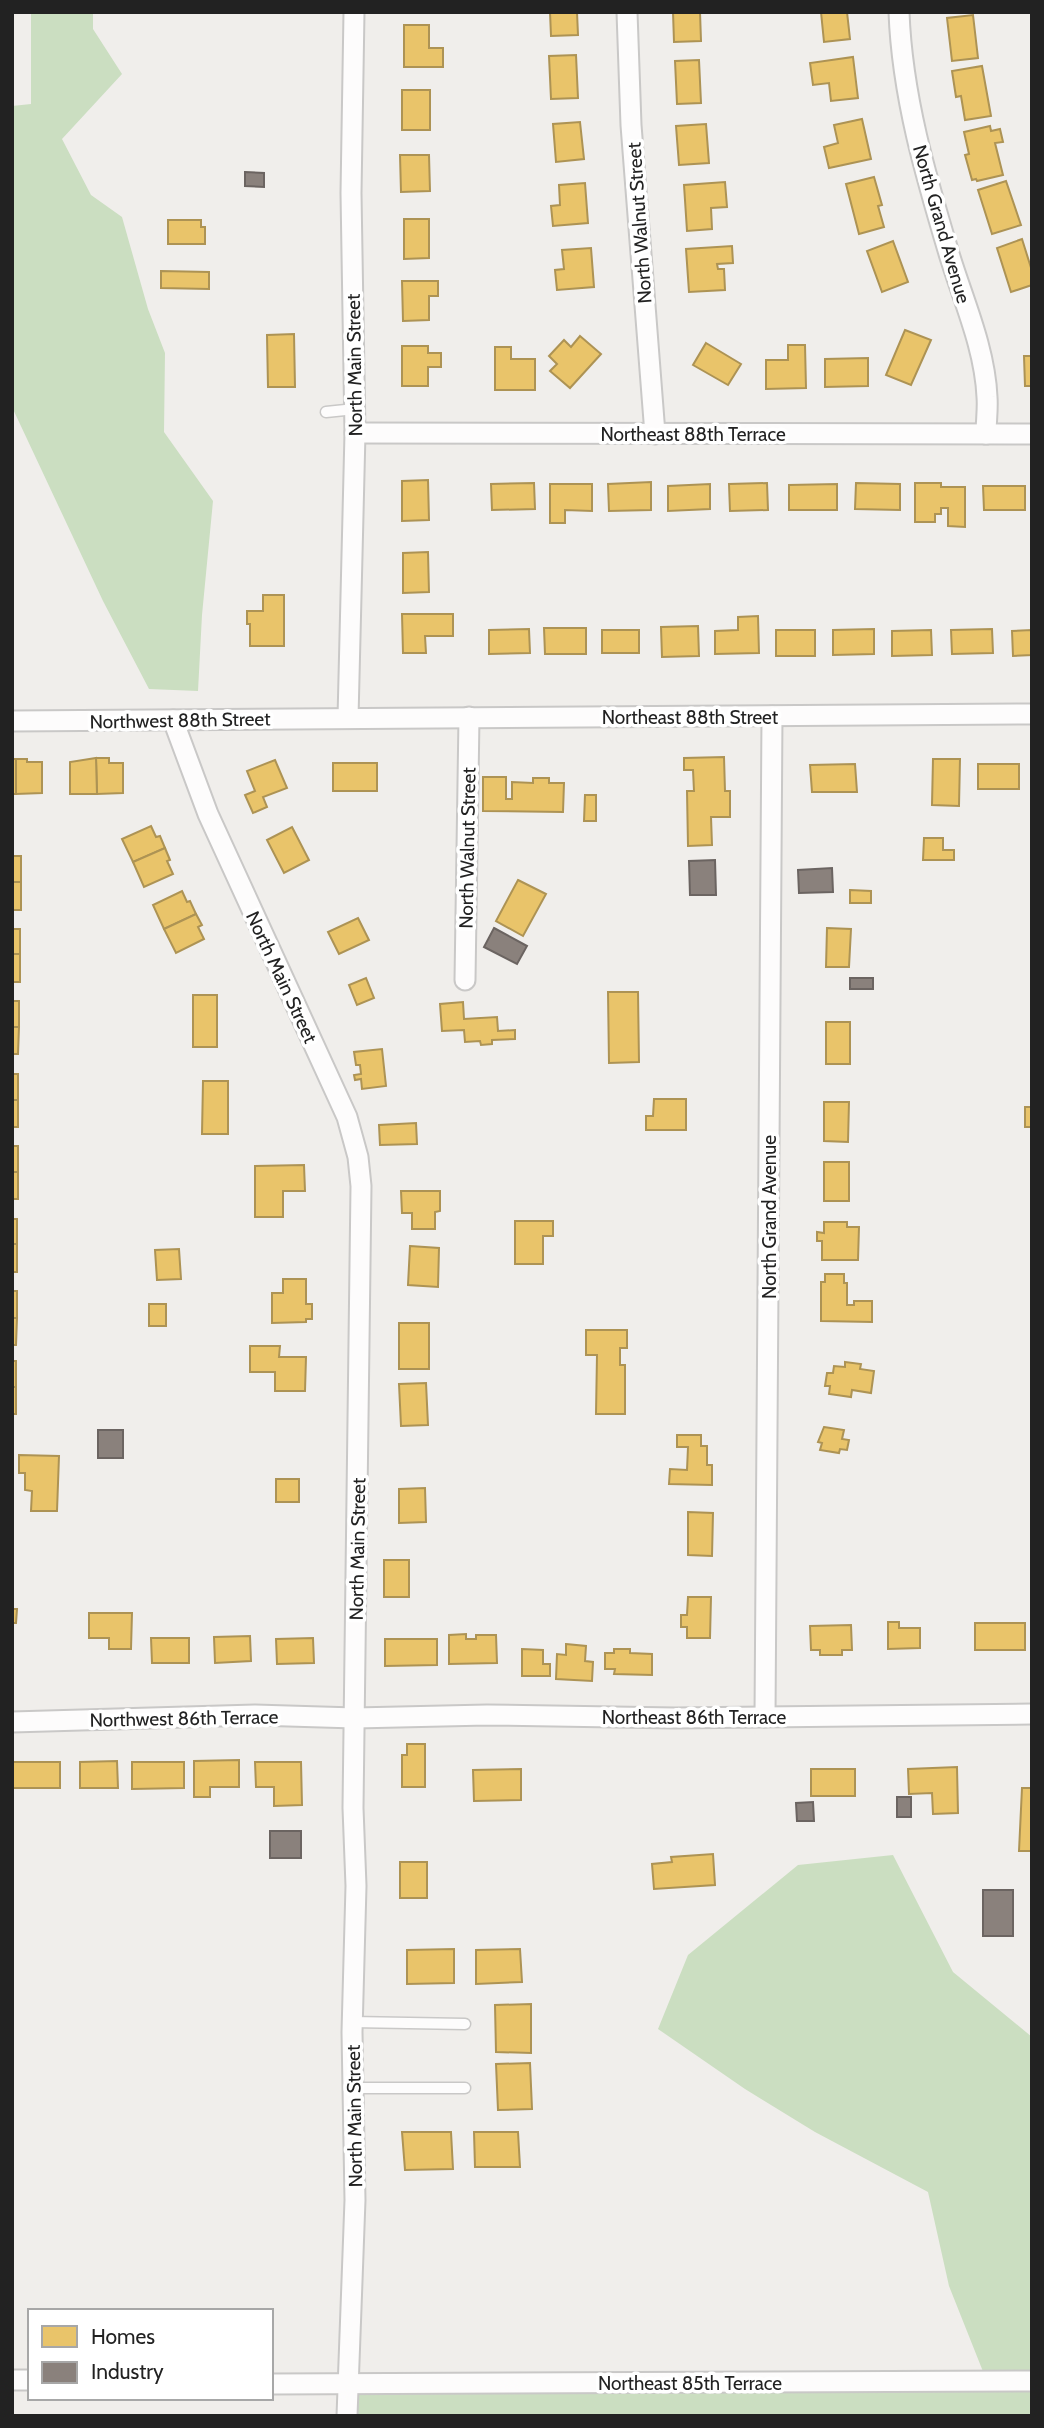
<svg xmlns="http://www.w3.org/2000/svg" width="1044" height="2428" font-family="Cabin,sans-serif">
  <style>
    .forest { fill: #cbdec1 }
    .homes { fill: #e9c46a; stroke: #ad9354; stroke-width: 2 }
    .industry { fill: #8a817c; stroke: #6b6461; stroke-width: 2 }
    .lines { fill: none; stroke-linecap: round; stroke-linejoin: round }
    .service-casing { stroke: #c9c8c7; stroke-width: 13 }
    .minor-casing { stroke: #c9c8c7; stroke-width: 23 }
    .service { stroke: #fdfcfc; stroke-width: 10 }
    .minor { stroke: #fdfcfc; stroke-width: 19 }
    .labels { text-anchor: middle; stroke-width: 7; stroke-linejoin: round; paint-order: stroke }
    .street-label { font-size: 19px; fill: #222; stroke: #fff }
  </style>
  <rect width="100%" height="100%" fill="#f0eeeb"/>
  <g class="forest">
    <path d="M31,12H93V29L122,74L62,139L91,195L122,217L148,309L165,353L164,432L213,501L202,615L198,691L149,689L103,601L12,407V106L31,104Z"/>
    <path d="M893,1855L953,1972L1032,2037V2373L984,2374L949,2286L928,2192L815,2132L745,2089L658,2029L688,1955L798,1865Z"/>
    <path d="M1032,2382V2416H347L348,2384Z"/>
  </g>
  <g class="homes">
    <path d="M550,12H577L578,35L551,36Z"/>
    <path d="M673,12H700L701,41L674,42Z"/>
    <path d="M821,12H847L850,39L824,42Z"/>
    <path d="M973,15L978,58L952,61L947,18Z"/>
    <path d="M404,25H429V48H443V67H404Z"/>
    <path d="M576,55L578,98L551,99L549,56Z"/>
    <path d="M853,57L858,98L831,101L829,83L813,85L810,63Z"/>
    <path d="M699,60L701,103L677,104L675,61Z"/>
    <path d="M982,66L991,116L965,120L961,96L956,97L952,71Z"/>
    <rect x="402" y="90" width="28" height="40"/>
    <path d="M862,119L871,159L829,168L824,147L838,143L834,125Z"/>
    <path d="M580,122L584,159L556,162L553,124Z"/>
    <path d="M706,124L709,163L679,165L676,126Z"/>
    <path d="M990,126L991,131L1000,129L1003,142L995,143L1003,175L977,181L976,179L972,180L965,155L969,154L964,132Z"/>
    <path d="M400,155H429L430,191L401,192Z"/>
    <path d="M874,177L882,205L878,206L884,227L859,234L846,184Z"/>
    <path d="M1006,181L1021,225L992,234L978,190Z"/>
    <path d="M725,182L727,207L711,208L712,229L687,231L684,185Z"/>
    <path d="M585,183L588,223L553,226L551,206L560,205L559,185Z"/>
    <path d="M404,219H429V258L404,259Z"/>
    <path d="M168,220H201V227H205V244H168Z"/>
    <path d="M1022,239L1032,271V285L1011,292L997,248Z"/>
    <path d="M893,241L908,282L882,292L867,251Z"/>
    <path d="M732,246L733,263L717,264L718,269H724L725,290L689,292L686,249Z"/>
    <path d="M591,248L594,287L557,290L555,270L564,269L562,250Z"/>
    <path d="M161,271L209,272V289L161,288Z"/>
    <path d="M402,281H438V296H429V320L403,321Z"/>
    <path d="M905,330L931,340L911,385L886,375Z"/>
    <path d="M294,334L295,387H268L267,335Z"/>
    <path d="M580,336L601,354L570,388L550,371L557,364L549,356L564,340L571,347Z"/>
    <path d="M706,343L741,364L728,385L693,365Z"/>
    <path d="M788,345H805L806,388L766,389V360H788Z"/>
    <path d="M402,346H428V353H441V367H428V386H402Z"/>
    <path d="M495,347H511V359H535V390H495Z"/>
    <path d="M1024,356H1032V386H1025Z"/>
    <path d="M868,358V386L825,387V359Z"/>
    <path d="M428,480L429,520L402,521V481Z"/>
    <path d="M651,482V510L609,511L608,484Z"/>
    <path d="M534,483L535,509L492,510L491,484Z"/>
    <path d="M767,483L768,510L730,511L729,484Z"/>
    <path d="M856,483L900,484V510L855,509Z"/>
    <path d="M915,483H941V487H965V527L948,526V508H941V514H935V522H915Z"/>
    <path d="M550,484H592V511L565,510V523H550Z"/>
    <path d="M710,484V509L668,511V486Z"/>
    <path d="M837,484V510H789V485Z"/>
    <path d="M983,486H1025V510H984Z"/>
    <path d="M428,552L429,592L403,593V553Z"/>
    <path d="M263,595H284V646H250V624H247V611H263Z"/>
    <path d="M402,614H453V636H425L426,653H403Z"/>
    <path d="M758,616L759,653L715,654V631L738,630V617Z"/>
    <path d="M698,626L699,656L662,657L661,627Z"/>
    <path d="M544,628H586V654H545Z"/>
    <path d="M529,629L530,653L489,654V630Z"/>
    <path d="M874,629V654L833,655V630Z"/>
    <path d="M992,629L993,653L952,654L951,630Z"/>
    <rect x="602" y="630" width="37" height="23"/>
    <rect x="776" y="630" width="39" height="26"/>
    <path d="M931,630L932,655L892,656V631Z"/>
    <path d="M1032,630V655L1013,656L1012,631Z"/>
    <path d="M724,757L725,791H730V817H711L712,845L688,846L687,791H694L693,770H684V758Z"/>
    <path d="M96,758H109V763H123V793L97,794Z"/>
    <path d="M96,758L97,794H70V762Z"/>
    <rect x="12" y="759" width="4" height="35"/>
    <path d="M16,759H27V762H42V793L16,794Z"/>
    <path d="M933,759H960L959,806L932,805Z"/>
    <path d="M275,760L287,788L263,797L267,807L253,813L245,795L255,791L247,771Z"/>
    <rect x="333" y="763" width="44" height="28"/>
    <path d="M855,764L857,792H812L810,765Z"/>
    <rect x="978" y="764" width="41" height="25"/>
    <path d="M483,777H506V799H512V782L533,783V778H549V783H564L563,812L483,811Z"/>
    <path d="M585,795H596V821H584Z"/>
    <path d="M151,826L156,837L160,836L165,848L133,862L122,839Z"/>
    <path d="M292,827L309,860L284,873L267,840Z"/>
    <path d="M924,838H943V850H954V860H923Z"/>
    <path d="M165,848L170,860L167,861L173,874L144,887L133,862Z"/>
    <rect x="12" y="856" width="9" height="26"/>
    <path d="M518,880L546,894L523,936L496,921Z"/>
    <rect x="12" y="882" width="9" height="28"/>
    <path d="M850,890L871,891V903H850Z"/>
    <path d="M182,891L187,902L190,901L196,914L164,929L153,905Z"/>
    <path d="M196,914L202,925L198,927L204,939L176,953L164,929Z"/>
    <path d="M358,918L369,940L339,954L328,932Z"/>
    <path d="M827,928L851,929L849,967H826Z"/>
    <rect x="12" y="929" width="8" height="25"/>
    <rect x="12" y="954" width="8" height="28"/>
    <path d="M366,978L374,998L357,1005L349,985Z"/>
    <path d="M608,992H638L639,1062L609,1063Z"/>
    <rect x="193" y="995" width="24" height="52"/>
    <rect x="12" y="1001" width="7" height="26"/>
    <path d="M463,1002L464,1019L497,1017L498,1031L515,1030V1039L492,1040V1044L481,1045L480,1041L465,1042L464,1030L442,1031L440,1004Z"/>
    <rect x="826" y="1022" width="24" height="42"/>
    <path d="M12,1027H19L18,1054H12Z"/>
    <path d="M382,1049L386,1086L362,1089L361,1079L355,1080L354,1075L361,1074L360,1065H356L354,1052Z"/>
    <rect x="12" y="1074" width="6" height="26"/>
    <path d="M203,1081H228V1134H202Z"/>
    <path d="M654,1099H686V1130H646V1116H653Z"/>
    <rect x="12" y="1100" width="6" height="27"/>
    <path d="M824,1102H849L848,1142L824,1141Z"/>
    <rect x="1025" y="1107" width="7" height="20"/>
    <path d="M416,1123L417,1144L380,1145L379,1125Z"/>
    <rect x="12" y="1146" width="6" height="26"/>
    <rect x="824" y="1162" width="25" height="39"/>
    <path d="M304,1165L305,1191H283V1217H255V1166Z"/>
    <rect x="12" y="1172" width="6" height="27"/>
    <path d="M401,1191H440V1211L435,1212V1229H412V1213H402Z"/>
    <rect x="12" y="1219" width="5" height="25"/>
    <path d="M515,1221H553V1236H543V1264H515Z"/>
    <path d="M824,1222H847V1227H859L858,1260H822V1241H817V1232L824,1233Z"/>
    <rect x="12" y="1244" width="5" height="28"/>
    <path d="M410,1246L439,1248L438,1287L408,1285Z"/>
    <path d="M179,1249L181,1279L157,1280L155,1250Z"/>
    <path d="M825,1274H844V1283H847V1305H854V1301H872V1322L821,1321V1282H825Z"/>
    <path d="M283,1279H306V1304H312V1319H306V1322L272,1323V1293H283Z"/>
    <rect x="12" y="1291" width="5" height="27"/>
    <rect x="149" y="1304" width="17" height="22"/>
    <path d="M12,1318H17L16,1345H12Z"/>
    <rect x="399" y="1323" width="30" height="46"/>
    <path d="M586,1330H627V1348H620V1365H625V1414H596L597,1355H586Z"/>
    <path d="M250,1346H280L279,1357H306L305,1391H275V1372H250Z"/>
    <rect x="12" y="1361" width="4" height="26"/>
    <path d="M845,1362L861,1364L860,1369L874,1371L871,1393L852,1390L851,1397L829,1394L830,1386H825L827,1373H833L834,1366L845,1367Z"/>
    <path d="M426,1383L428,1425L401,1426L399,1384Z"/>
    <rect x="12" y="1387" width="4" height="27"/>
    <path d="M824,1427L844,1430L842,1439L849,1440L847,1450L840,1449L839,1453L820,1450L822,1443L818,1442Z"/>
    <path d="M677,1435H701V1446H707V1465H712V1485L669,1484L670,1469L687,1470L688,1447H677Z"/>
    <path d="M19,1455L59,1456L57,1511H31L32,1491L25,1490V1473H19Z"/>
    <rect x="276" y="1479" width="23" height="23"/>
    <path d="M425,1488L426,1522L399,1523V1489Z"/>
    <path d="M688,1512L713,1513L712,1556L688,1555Z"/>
    <rect x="384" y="1560" width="25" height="37"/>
    <path d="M688,1597H711L710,1638H687V1627H681V1615H687Z"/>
    <path d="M12,1609H17L16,1623H12Z"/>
    <path d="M89,1613H132L131,1649H109V1638H89Z"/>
    <path d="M888,1622H899V1628H920V1648L888,1649Z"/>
    <rect x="975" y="1623" width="50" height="27"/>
    <path d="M851,1625L852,1650H842V1655H820V1650H811L810,1626Z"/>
    <path d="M466,1634V1639H476V1635H496L497,1663L449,1664V1635Z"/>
    <path d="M250,1636L251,1661L215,1663L214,1637Z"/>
    <path d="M151,1638H189V1663H152Z"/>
    <path d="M313,1638L314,1663L277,1664L276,1639Z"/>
    <path d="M385,1639H437V1665L385,1666Z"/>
    <path d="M566,1644L586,1646L585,1661L593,1662L592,1681L556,1679L557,1654L566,1655Z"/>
    <path d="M522,1649L543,1650V1664H550V1676H522Z"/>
    <path d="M614,1649H630V1653L652,1654V1675L614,1674L615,1669H605V1653H614Z"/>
    <path d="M407,1744H425V1787H402V1755H407Z"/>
    <path d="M239,1760V1787H210V1797H194V1761Z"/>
    <path d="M117,1761L118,1788H80V1762Z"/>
    <rect x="12" y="1762" width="48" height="26"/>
    <path d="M132,1762H184V1788L132,1789Z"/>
    <path d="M255,1762H301L302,1805L274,1806V1787H256Z"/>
    <path d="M957,1767L958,1813L933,1814L932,1793L909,1794L908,1769Z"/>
    <path d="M521,1769V1800L474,1801L473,1770Z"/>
    <rect x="811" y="1769" width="44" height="27"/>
    <path d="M1022,1788H1032V1851H1019Z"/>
    <path d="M713,1854L715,1885L654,1889L652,1864L672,1862L671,1857Z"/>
    <rect x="400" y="1862" width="27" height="36"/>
    <path d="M454,1949V1983L407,1984V1950Z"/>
    <path d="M520,1949L522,1982L476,1984V1950Z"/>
    <path d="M531,2004V2053L496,2052L495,2005Z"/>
    <path d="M530,2063L532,2109L498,2110L496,2064Z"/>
    <path d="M402,2132H451L453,2169L405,2170Z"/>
    <path d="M474,2132H518L520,2167H475Z"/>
  </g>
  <g class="industry">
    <path d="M245,172L264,173V187L245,186Z"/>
    <path d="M715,860L716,895H690L689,861Z"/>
    <path d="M832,868L833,892L799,893L798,870Z"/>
    <path d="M494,928L527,946L517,964L484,947Z"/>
    <rect x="850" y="978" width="23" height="11"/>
    <rect x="98" y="1430" width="25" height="28"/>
    <rect x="897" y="1797" width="14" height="20"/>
    <path d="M813,1802L814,1821H797L796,1803Z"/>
    <rect x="270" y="1831" width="31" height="27"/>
    <rect x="983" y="1890" width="30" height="46"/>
  </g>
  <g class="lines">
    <defs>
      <g id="service">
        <path d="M326,412L355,409"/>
        <path d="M352,2022L465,2024"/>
        <path d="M353,2088H465"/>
      </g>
      <g id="minor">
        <path d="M627,12L631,125L655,434"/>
        <path d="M899,12C902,96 926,177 950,257C964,302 985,349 987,397C988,409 986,422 986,434"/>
        <path d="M355,433L1032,434"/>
        <path d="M348,718L355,433L351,193L354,12"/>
        <path d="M173,720L208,814L347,1117L358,1157L361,1186L353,1808L356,1886L352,2032L355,2200L347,2416"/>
        <path d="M12,721L1032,714"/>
        <path d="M465,980L469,717"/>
        <path d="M765,1717L772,716"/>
        <path d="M12,1722L255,1715L355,1718L487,1715L675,1718L1032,1714"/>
        <path d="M12,2380H30"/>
        <path d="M271,2384L1032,2381"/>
      </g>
    </defs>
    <use href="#service" class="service-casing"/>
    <use href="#minor" class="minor-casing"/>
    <use href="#service" class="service"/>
    <use href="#minor" class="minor"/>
  </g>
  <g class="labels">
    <g class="street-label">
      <text transform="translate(639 223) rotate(-94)" y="7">North Walnut Street</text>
      <text transform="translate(942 224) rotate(74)" y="7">North Grand Avenue</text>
      <text transform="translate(354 365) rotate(-91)" y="7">North Main Street</text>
      <text x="693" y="441">Northeast 88th Terrace</text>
      <text x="690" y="724">Northeast 88th Street</text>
      <text transform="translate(180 720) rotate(-1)" y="7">Northwest 88th Street</text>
      <text transform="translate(467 848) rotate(-89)" y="7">North Walnut Street</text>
      <text transform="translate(282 977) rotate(65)" y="7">North Main Street</text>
      <text transform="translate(769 1217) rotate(-90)" y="7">North Grand Avenue</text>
      <text transform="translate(357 1549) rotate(-89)" y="7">North Main Street</text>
      <text x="694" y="1724">Northeast 86th Terrace</text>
      <text transform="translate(184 1718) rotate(-1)" y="7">Northwest 86th Terrace</text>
      <text transform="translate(354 2116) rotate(-91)" y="7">North Main Street</text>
      <text x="690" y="2390">Northeast 85th Terrace</text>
    </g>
  </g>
  <rect width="1044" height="2428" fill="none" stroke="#222222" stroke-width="28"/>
  <rect x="28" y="2309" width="245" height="91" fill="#ffffff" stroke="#a7a7a7" stroke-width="2"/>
  <rect x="42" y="2326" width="35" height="21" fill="#e9c46a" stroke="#a7a7a7" stroke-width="2"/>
  <text x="91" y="2344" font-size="21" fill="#222222">Homes</text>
  <rect x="42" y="2362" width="35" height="21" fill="#8a817c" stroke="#a7a7a7" stroke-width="2"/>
  <text x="91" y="2379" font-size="21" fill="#222222">Industry</text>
</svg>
